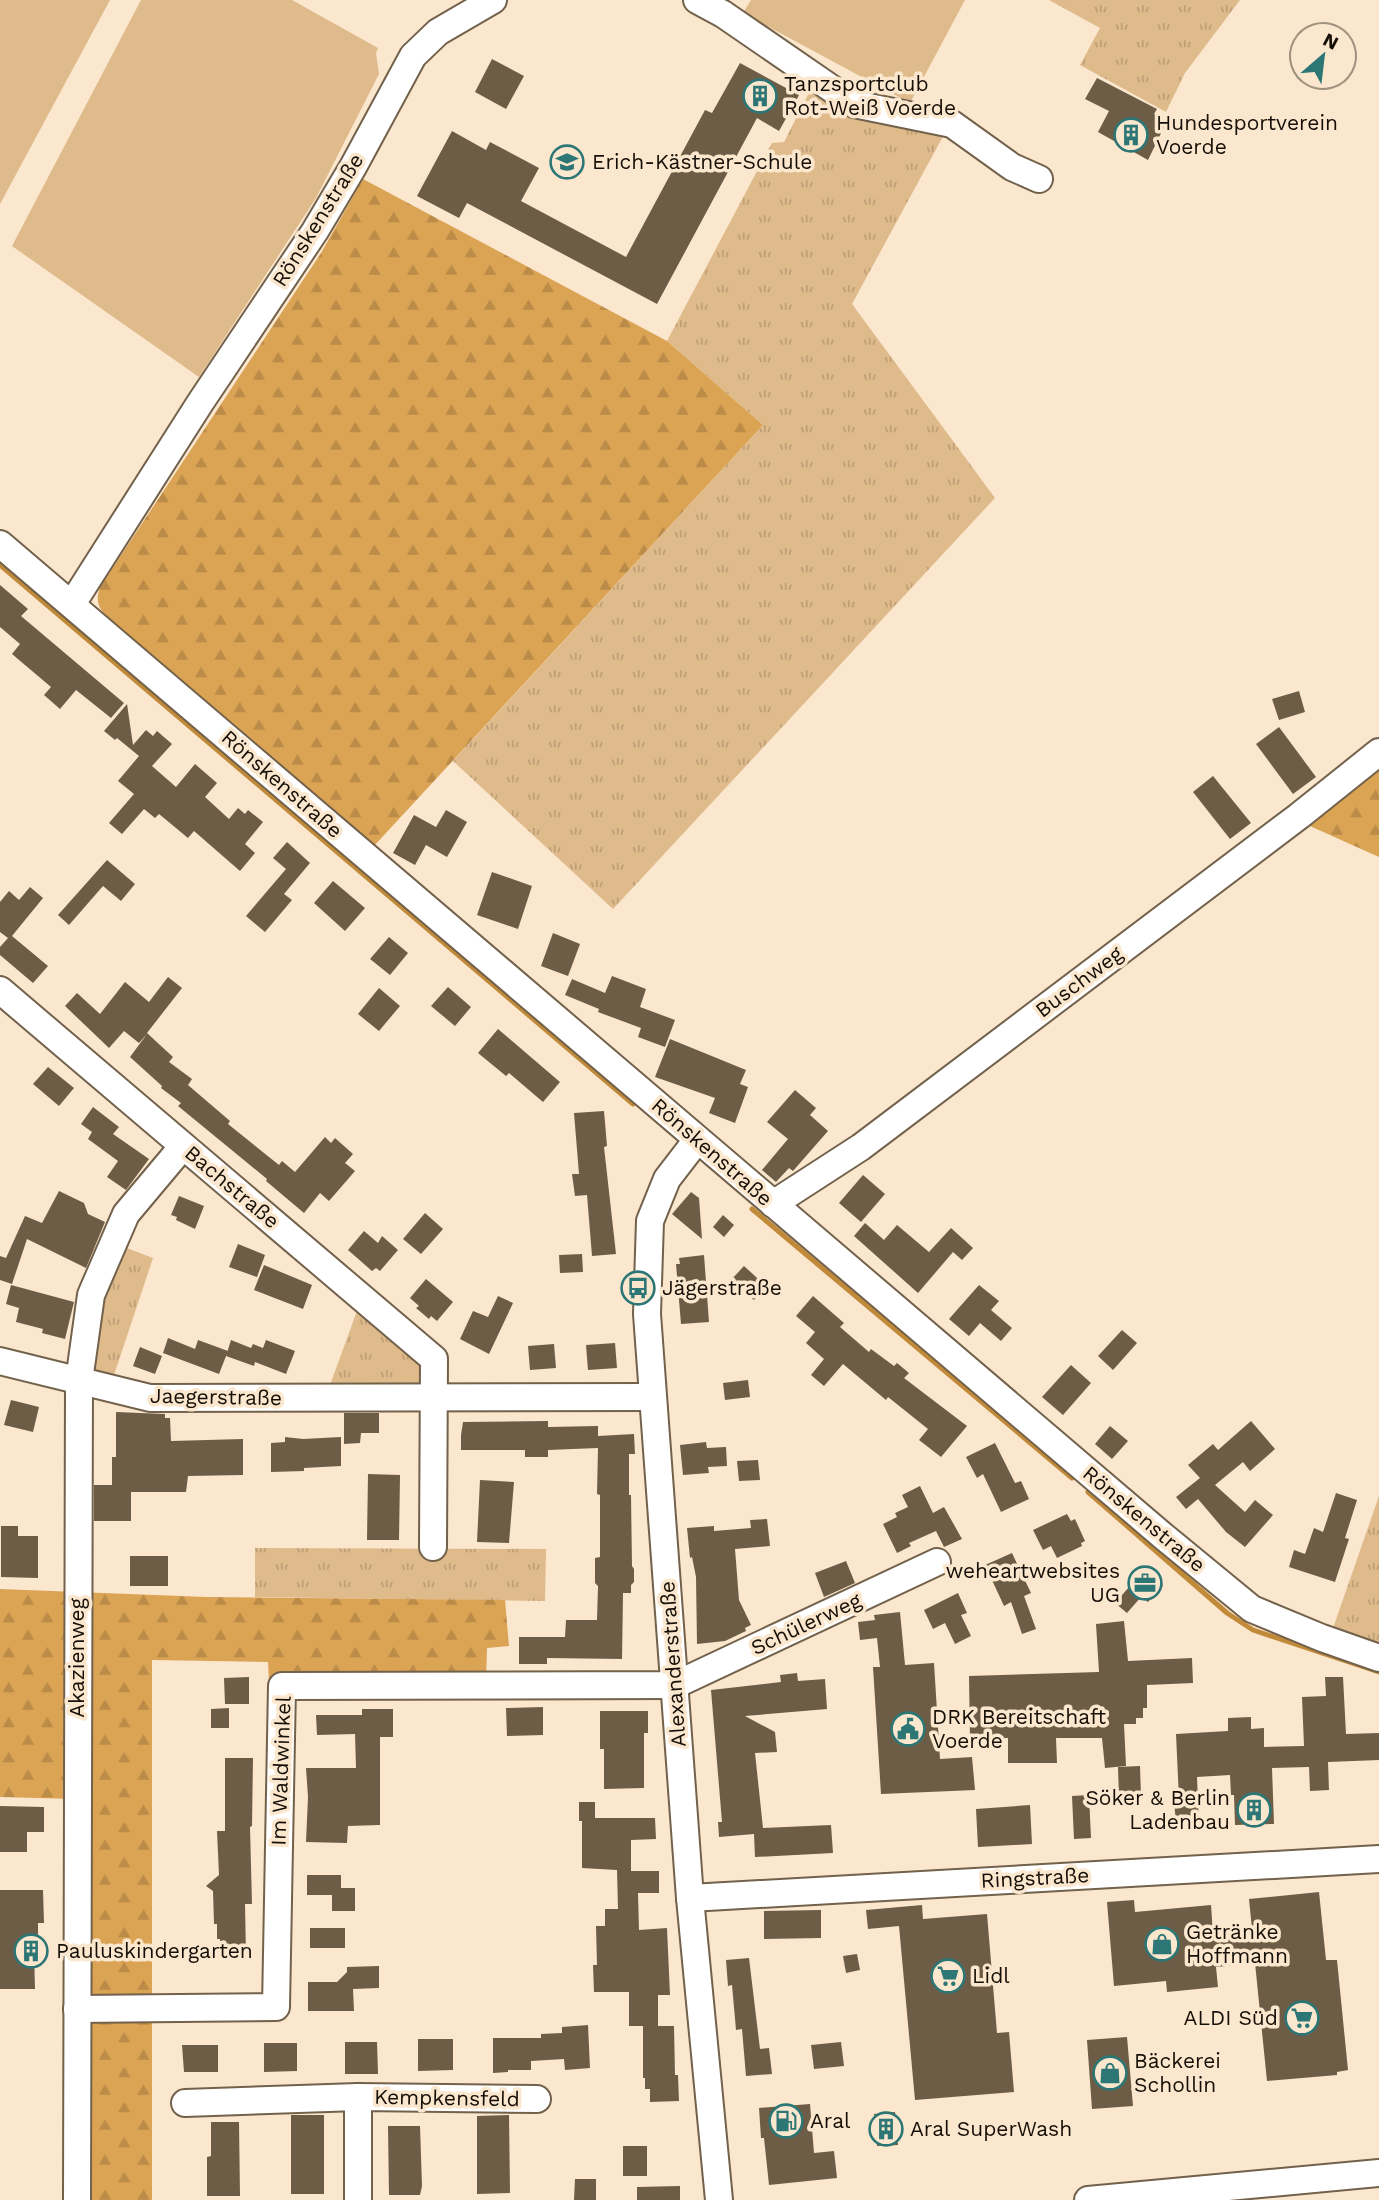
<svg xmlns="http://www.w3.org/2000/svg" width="1379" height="2200" font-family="'Work Sans',sans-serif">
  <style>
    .grass { fill: url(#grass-tufts) }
    .forest { fill: url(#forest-firs) }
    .pitch { fill: #dfba8b }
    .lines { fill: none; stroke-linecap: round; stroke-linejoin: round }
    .stream { stroke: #c18a39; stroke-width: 5 }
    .building { fill: #6d5d47 }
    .minor-casing { stroke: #72614b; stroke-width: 30 }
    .minor { stroke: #fff; stroke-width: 26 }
    .labels { text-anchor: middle; stroke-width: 7; stroke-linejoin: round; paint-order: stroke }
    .poi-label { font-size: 21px; fill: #160f07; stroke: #fbe7ce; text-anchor: start }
    .street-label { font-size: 21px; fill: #160f07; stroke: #fbe7ce }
  </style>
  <defs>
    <pattern id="grass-tufts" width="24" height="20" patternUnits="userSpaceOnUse" patternTransform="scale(1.75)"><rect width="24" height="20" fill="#dfba8b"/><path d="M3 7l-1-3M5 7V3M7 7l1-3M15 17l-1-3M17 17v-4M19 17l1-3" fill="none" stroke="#bf9f76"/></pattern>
    <pattern id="forest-firs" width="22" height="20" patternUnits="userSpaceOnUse" patternTransform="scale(1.75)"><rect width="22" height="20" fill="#dba354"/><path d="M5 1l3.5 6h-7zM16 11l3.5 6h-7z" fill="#bb8b48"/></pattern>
  </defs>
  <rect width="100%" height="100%" fill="#fbe7ce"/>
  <g class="grass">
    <path d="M1049,0H1240L1185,73L1166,112L1080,65L1100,28Z"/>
    <path d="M813,85L947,129L852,304L995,498L613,909L453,761L763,425L667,341L772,143L784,142Z"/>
    <path d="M124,1247L153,1258L114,1375L93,1370L97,1320Z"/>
    <path d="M357,1311L423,1366L424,1384L330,1385Z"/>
    <path d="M1379,1496V1648L1332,1631Z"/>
    <path d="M255,1548L546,1549L545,1601L255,1597Z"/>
  </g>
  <g class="forest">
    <path d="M363,179L667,341L763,425L374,846L106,616C97,606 96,600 100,587L321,253Z"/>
    <path d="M1379,760V857L1301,822Z"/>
    <path d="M0,1589L206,1597L505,1600L509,1646L487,1648L486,1682L269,1681L268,1662L152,1660V2200H77L75,1799L0,1797Z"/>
  </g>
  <g class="pitch">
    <path d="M0,0H110L0,204Z"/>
    <path d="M141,0H292L378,48L376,53L379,74L316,198L199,377L12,246Z"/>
    <path d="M751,0H965L910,103L743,13Z"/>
  </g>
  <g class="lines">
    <g class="stream">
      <path d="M0,565L633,1104"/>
      <path d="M752,1209L1072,1478"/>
      <path d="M1088,1492L1227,1613L1253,1630L1379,1672"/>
    </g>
  </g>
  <g class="building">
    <path d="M492,59L524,76L506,109L475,92Z"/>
    <path d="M740,63L799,95L779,131L757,118L657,304L467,203L459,218L417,196L452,131L486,150L490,142L539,168L521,201L626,257L705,110L712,113Z"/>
    <path d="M1097,78L1157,109L1154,114L1167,121L1148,160L1098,132L1109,111L1085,99Z"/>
    <path d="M0,585L28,609L21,616L124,703L111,718L76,690L60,709L44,695L51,687L12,654L20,644L0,627Z"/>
    <path d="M1299,691L1305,712L1279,720L1272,699Z"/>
    <path d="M127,704L133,745L146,730L153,736L157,731L172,744L152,766L176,787L195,764L217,783L205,797L229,819L238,808L245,814L248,810L263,822L245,844L255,853L240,871L194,831L188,838L159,814L155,818L144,809L122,834L109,823L134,794L118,781L139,756L117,738L115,740L104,731Z"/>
    <path d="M1279,727L1316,777L1293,794L1256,744Z"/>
    <path d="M1213,776L1251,823L1230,839L1193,792Z"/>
    <path d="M446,810L467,822L447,857L426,845L415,865L393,853L414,815L436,827Z"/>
    <path d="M287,842L310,863L284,894L292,900L265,932L246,916L286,869L273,858Z"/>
    <path d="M107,860L135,884L121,901L103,886L69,925L58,915Z"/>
    <path d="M492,872L532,886L518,929L477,915Z"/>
    <path d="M333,881L365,908L345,931L314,903Z"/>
    <path d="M30,887L43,898L12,936L48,966L33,983L0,955V947L8,938L0,932V902L9,891L19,900Z"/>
    <path d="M553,933L580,944L568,976L541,966Z"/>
    <path d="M389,937L408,953L390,975L370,959Z"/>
    <path d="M612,976L646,989L640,1007L675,1020L665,1047L638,1037L641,1028L598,1012L599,1009L565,995L572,979L605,993Z"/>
    <path d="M168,977L182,988L147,1033L173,1057L169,1062L192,1079L188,1085L230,1121L228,1124L279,1165L282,1161L295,1172L325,1137L331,1143L335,1138L353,1154L345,1163L355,1171L329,1201L320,1193L304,1213L266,1181L267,1179L178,1106L181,1103L161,1088L162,1086L130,1057L147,1034L139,1043L124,1031L109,1048L65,1006L77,993L100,1014L125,982L149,1002Z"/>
    <path d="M448,987L471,1007L455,1026L431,1006Z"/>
    <path d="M379,988L400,1006L379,1031L358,1014Z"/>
    <path d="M498,1029L560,1082L543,1102L509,1073L506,1076L478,1053Z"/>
    <path d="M670,1039L746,1070L740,1084L748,1087L735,1123L709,1113L715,1098L655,1077Z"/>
    <path d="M48,1067L74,1088L59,1106L33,1084Z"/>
    <path d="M795,1090L816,1108L810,1115L828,1131L793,1171L789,1168L776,1182L762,1170L788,1139L767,1122Z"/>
    <path d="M93,1107L119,1127L113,1134L149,1159L126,1190L107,1177L118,1161L88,1139L92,1132L81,1124Z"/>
    <path d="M604,1111L607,1146L604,1147L616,1254L592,1256L587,1195L575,1196L572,1174H579L574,1113Z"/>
    <path d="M863,1175L885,1194L861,1222L839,1203Z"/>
    <path d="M59,1191L84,1203L88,1214L105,1222L86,1268L27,1239L12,1284L0,1280V1256L6,1258L25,1216L42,1223Z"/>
    <path d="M691,1192L699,1198L702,1239L672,1214Z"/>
    <path d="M179,1196L204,1206L195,1229L176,1220L177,1217L171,1215Z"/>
    <path d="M425,1213L443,1229L421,1254L403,1239Z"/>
    <path d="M723,1215L734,1225L724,1237L713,1227Z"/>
    <path d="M865,1223L884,1240L897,1225L929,1252L951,1228L973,1248L962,1260L953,1252L918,1293L854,1236Z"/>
    <path d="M364,1231L378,1243L382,1236L398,1250L380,1271L376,1268L372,1271L348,1250Z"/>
    <path d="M238,1244L265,1255L257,1277L229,1267Z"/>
    <path d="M582,1254L583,1272L560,1273L559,1255Z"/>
    <path d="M704,1255L709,1322L681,1324L676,1264H680L679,1258Z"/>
    <path d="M264,1265L312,1285L303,1309L254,1290Z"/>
    <path d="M744,1266L767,1287L754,1300L731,1280Z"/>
    <path d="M426,1279L453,1302L437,1321L431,1316L429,1319L416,1308L419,1306L410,1298Z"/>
    <path d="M11,1285L74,1302L65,1339L42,1333L43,1329L16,1322L19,1308L6,1304Z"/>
    <path d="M979,1285L999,1301L991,1310L1012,1328L1001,1341L980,1323L969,1336L949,1319Z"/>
    <path d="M498,1296L513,1303L489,1354L460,1339L473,1311L488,1317Z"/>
    <path d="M813,1296L844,1323L840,1327L869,1352L871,1349L894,1366L897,1363L909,1373L904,1378L967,1426L941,1457L919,1440L928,1429L888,1397L886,1400L843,1364L824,1386L811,1375L824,1359L806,1343L815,1332L796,1316Z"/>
    <path d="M1122,1330L1137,1343L1113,1370L1098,1356Z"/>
    <path d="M168,1338L195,1349L198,1340L228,1351L219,1374L163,1353Z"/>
    <path d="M231,1340L251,1348L253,1344L263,1348L266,1340L295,1351L286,1374L255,1362L254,1366L226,1356Z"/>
    <path d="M615,1343L617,1368L588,1370L586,1345Z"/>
    <path d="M554,1344L556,1368L530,1370L528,1346Z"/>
    <path d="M140,1347L162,1356L155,1374L133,1366Z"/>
    <path d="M1071,1365L1091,1383L1063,1415L1042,1397Z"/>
    <path d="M748,1380L750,1397L725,1400L723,1383Z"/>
    <path d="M11,1400L39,1407L33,1432L4,1425Z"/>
    <path d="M116,1412L165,1414V1418H170L171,1441L243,1439V1475L188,1476L186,1492H131V1521H94V1485H112V1457H116Z"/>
    <path d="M344,1413H379V1433H361L360,1443L344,1444Z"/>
    <path d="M548,1421V1427L598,1426V1436L634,1434L635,1454H629V1495H631L632,1566L634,1569V1582L631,1585V1593H623L622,1659L547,1658V1664H519V1637H565L566,1620H597L598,1586L595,1583V1558L600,1557V1495L597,1494L598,1448L548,1450V1457H525V1450H461V1435L463,1422Z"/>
    <path d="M1251,1421L1275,1449L1250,1471L1243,1462L1215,1485L1245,1512L1255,1500L1273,1515L1245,1547L1226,1532L1198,1499L1186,1509L1176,1497L1200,1478L1188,1465L1213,1444L1218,1450Z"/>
    <path d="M1110,1426L1128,1441L1112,1459L1095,1444Z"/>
    <path d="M285,1437L303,1439L341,1437V1466L304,1468V1471L271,1472V1443L285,1442Z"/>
    <path d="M706,1442L707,1448L726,1447L727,1466L708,1467L709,1473L683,1475L680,1445Z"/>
    <path d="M995,1443L1015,1483L1021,1481L1029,1499L1001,1512L983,1474L977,1478L966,1457Z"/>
    <path d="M758,1460L760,1480L739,1481L737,1461Z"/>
    <path d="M368,1474L400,1475L399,1540H367Z"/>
    <path d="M480,1480L514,1482L509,1543L477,1542Z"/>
    <path d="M920,1486L933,1513L944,1507L962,1539L944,1547L936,1531L909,1543L911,1546L897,1553L883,1524L897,1517L895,1513L908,1507L902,1495Z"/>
    <path d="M1336,1493L1357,1500L1345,1538L1349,1539L1335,1582L1289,1567L1294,1550L1305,1554L1314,1528L1323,1532Z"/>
    <path d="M1067,1514L1071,1521L1075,1519L1085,1541L1081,1543L1082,1546L1057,1558L1051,1546L1043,1550L1033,1530Z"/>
    <path d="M767,1519L770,1546L735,1549L739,1600L751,1625L745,1628L746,1631L725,1641L697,1644L696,1577L692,1557L690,1558L687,1528L714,1526V1531L751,1528L750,1520Z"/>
    <path d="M1,1526H18V1536H38V1578L1,1577Z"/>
    <path d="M1012,1553L1031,1593L1024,1596L1036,1629L1022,1634L1011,1602L1004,1606L985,1565Z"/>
    <rect x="130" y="1556" width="38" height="30"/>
    <path d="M846,1561L855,1583L824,1597L815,1573Z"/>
    <path d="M1144,1570L1163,1585L1148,1602L1141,1597L1127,1613L1115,1603Z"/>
    <path d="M958,1593L967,1613L961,1615L971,1636L955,1644L945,1623L933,1629L924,1610Z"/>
    <path d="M900,1612L905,1665L934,1663L940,1759L972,1757L975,1790L881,1794L873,1667H880L877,1638L860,1640L858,1622L875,1620L874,1615Z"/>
    <path d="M1124,1621L1128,1661L1192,1658L1193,1683L1147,1685V1708H1143V1718H1136V1724H1124L1126,1766L1105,1768L1102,1738H1056L1057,1763H1008V1738L970,1739L969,1676L1099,1672L1096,1624Z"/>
    <path d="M797,1673L798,1681L825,1679L827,1709L745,1716L775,1732L777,1752L755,1753L763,1828L831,1825L833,1853L755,1857L754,1834L719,1837L718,1822H722L711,1690L781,1682L780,1675Z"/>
    <path d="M249,1677V1704H225L224,1678Z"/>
    <path d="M1325,1677H1343L1346,1734L1379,1733V1760L1328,1762L1329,1790L1310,1791L1309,1767L1272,1768L1274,1824L1235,1825L1234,1795H1231L1230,1775L1197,1777L1199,1824L1176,1825L1174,1799H1179L1176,1734L1228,1731V1718L1251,1717V1729L1264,1728V1747L1304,1746L1302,1697L1326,1696Z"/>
    <path d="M543,1707V1735L507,1736L506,1708Z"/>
    <path d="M229,1708V1728H211V1709Z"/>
    <path d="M362,1709H393V1737H380V1825L348,1826L347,1843L306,1842L308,1797L306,1768H356L355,1734L317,1735L316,1715H362Z"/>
    <path d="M600,1711H648V1733H644V1788L604,1789V1749H600Z"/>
    <path d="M225,1758H253L252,1826L250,1827L252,1904H245L246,1956L221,1957L220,1939H217V1924H214L213,1891L206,1886L219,1875L217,1831H225Z"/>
    <path d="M1140,1766L1141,1798L1119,1799L1118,1767Z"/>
    <path d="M1089,1795L1091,1838L1074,1839L1072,1796Z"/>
    <path d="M579,1802H595V1818H655L656,1839L631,1840V1871H659V1893H638L639,1930L667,1928L670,1995H658V2026H674L675,2075H678L679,2101L650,2102V2089H645V2078H643V2026H629V1992H594L593,1965H597L596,1926H605V1909H618L617,1870L582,1868V1821H579Z"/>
    <path d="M1030,1805L1032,1844L978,1847L976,1809Z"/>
    <path d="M0,1806L44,1807V1832H27V1852H0Z"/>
    <path d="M307,1875H341V1888H355V1911H332V1895H307Z"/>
    <path d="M0,1890H43L44,1923H38V1951H34L35,1989H0Z"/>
    <path d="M1319,1892L1326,1960H1337L1348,2070L1337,2072V2075L1267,2081L1255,1963L1216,1967L1218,1987L1167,1992L1166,1981L1114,1986L1107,1902L1134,1900L1135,1912L1211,1905L1213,1934L1252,1929L1249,1899Z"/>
    <path d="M922,1905L923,1919L987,1914L997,2033L1009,2032L1014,2092L915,2100L899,1926L868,1929L866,1910Z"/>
    <path d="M821,1910V1938L764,1939V1911Z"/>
    <rect x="310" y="1928" width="35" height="20"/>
    <path d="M857,1954L860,1970L846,1973L843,1956Z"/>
    <path d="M749,1958L760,2049L769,2048L772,2074L746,2076L742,2029L736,2030L732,1985L728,1986L726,1960Z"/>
    <path d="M379,1966V1988L353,1989L354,2011H308V1982H337L347,1972V1967Z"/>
    <path d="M588,2025L590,2068L565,2070L564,2059L531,2061V2070H508V2072L493,2073V2038H541V2034L562,2033V2027Z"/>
    <path d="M1127,2037L1133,2106L1092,2109L1087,2040Z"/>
    <path d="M418,2039H453V2070L418,2071Z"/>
    <path d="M345,2042H377L378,2074H345Z"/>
    <path d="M841,2042L844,2066L814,2069L811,2045Z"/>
    <path d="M264,2043H297V2071L264,2072Z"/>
    <path d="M182,2045H218V2072H184Z"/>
    <path d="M810,2104L814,2153L834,2151L837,2178L769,2185L764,2138H761L759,2108Z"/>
    <path d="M895,2112L898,2145L877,2146L874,2114Z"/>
    <rect x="291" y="2115" width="33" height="79"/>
    <path d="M509,2115L510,2193L477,2194V2116Z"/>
    <path d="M211,2122H239L240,2196H207V2157L211,2156Z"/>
    <path d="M388,2126H420L422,2186L420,2195H389Z"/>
    <rect x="623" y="2146" width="24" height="30"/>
    <path d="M575,2179H596V2200H574Z"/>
    <path d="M680,2186V2200H637V2187Z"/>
  </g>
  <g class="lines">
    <defs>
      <g id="minor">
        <path d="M697,0L723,14L854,104L952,124L1012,167L1039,179"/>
        <path d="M0,544L1163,1536L1252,1609L1322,1638L1379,1658"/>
        <path d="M72,604L200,403L315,231L353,167L413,56L438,32L493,0"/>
        <path d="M0,990L434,1359L433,1547"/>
        <path d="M697,1140L667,1179L650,1221L647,1314L690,1898L719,2200"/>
        <path d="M773,1204L861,1147L1299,816L1379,752"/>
        <path d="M0,1361L150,1398L652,1397"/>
        <path d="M690,1898L1379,1859"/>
        <path d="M77,2009L276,2007L282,1686L675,1685L937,1562"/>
        <path d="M358,2097V2200"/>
        <path d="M185,2103L358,2097L537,2099"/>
        <path d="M77,2200L79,1381L91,1295L126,1214L183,1146"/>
        <path d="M1088,2200L1379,2173"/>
      </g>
    </defs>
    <use href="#minor" class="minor-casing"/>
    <use href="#minor" class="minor"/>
  </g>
  <defs>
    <symbol id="building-ring" viewBox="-11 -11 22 22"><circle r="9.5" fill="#fbe7ce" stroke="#2c7676" stroke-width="1.5"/><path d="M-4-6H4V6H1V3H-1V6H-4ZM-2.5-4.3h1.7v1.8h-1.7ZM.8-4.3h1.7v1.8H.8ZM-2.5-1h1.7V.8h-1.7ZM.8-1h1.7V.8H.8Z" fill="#2c7676"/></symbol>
    <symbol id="school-ring" viewBox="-11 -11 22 22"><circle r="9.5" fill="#fbe7ce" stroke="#2c7676" stroke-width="1.5"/><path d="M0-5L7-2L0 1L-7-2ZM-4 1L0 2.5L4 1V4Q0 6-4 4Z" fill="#2c7676"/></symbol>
    <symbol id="bus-ring" viewBox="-11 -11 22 22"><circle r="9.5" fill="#fbe7ce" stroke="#2c7676" stroke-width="1.5"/><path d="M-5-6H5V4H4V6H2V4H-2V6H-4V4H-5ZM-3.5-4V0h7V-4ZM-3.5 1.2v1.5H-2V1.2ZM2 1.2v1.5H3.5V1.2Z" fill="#2c7676"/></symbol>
    <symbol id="office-ring" viewBox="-11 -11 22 22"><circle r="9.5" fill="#fbe7ce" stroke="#2c7676" stroke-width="1.5"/><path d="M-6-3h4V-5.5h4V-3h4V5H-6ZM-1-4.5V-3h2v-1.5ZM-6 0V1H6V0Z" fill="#2c7676"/></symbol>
    <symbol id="civic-ring" viewBox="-11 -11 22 22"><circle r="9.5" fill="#fbe7ce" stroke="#2c7676" stroke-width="1.5"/><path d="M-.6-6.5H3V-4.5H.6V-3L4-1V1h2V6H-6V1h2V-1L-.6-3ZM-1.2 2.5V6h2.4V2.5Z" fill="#2c7676"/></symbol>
    <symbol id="shop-ring" viewBox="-11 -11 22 22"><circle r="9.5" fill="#fbe7ce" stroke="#2c7676" stroke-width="1.5"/><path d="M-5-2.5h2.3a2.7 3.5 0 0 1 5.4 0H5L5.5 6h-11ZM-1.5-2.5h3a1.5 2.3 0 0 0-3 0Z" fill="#2c7676"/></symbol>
    <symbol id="supermarket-ring" viewBox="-11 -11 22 22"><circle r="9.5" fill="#fbe7ce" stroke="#2c7676" stroke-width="1.5"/><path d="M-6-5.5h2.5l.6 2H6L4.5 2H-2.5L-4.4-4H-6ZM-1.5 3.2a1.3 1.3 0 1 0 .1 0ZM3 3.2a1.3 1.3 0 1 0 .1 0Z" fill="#2c7676"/></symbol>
    <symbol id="fuel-ring" viewBox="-11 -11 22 22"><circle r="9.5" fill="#fbe7ce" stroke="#2c7676" stroke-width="1.5"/><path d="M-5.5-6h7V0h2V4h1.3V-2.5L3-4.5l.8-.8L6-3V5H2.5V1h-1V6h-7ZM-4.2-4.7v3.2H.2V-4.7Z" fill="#2c7676"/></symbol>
  </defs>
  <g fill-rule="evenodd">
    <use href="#building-ring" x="741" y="77" width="38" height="38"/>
    <use href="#building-ring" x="1112" y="116" width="38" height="38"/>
    <use href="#school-ring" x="548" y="143" width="38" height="38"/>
    <use href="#bus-ring" x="619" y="1269" width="38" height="38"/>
    <use href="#office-ring" x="1126" y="1564" width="38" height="38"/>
    <use href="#civic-ring" x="889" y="1710" width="38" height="38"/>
    <use href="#building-ring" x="1235" y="1791" width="38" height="38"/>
    <use href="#shop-ring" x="1143" y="1925" width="38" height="38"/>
    <use href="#building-ring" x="12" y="1932" width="38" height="38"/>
    <use href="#supermarket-ring" x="929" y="1957" width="38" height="38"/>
    <use href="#supermarket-ring" x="1283" y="1999" width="38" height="38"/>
    <use href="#shop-ring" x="1091" y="2054" width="38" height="38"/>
    <use href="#fuel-ring" x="767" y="2102" width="38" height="38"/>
    <use href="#building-ring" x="867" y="2110" width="38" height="38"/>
  </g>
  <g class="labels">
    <g class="poi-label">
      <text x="784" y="91">Tanzsportclub<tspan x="784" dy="24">Rot-Weiß Voerde</tspan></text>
      <text x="1156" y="130">Hundesportverein<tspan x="1156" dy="24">Voerde</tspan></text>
      <text x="592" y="169">Erich-Kästner-Schule</text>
      <text x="662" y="1295">Jägerstraße</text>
      <text x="1120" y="1578" text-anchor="end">weheartwebsites<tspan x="1120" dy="24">UG</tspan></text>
      <text x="932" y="1724">DRK Bereitschaft<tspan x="932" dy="24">Voerde</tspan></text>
      <text x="1230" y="1805" text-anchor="end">Söker &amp; Berlin<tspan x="1230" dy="24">Ladenbau</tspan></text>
      <text x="1186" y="1939">Getränke<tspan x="1186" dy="24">Hoffmann</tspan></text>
      <text x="56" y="1958">Pauluskindergarten</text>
      <text x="972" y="1983">Lidl</text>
      <text x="1278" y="2025" text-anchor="end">ALDI Süd</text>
      <text x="1134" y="2068">Bäckerei<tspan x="1134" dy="24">Schollin</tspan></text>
      <text x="810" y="2128">Aral</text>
      <text x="910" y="2136">Aral SuperWash</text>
    </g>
    <g class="street-label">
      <text transform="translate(318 220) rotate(-58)" y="7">Rönskenstraße</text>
      <text transform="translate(282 784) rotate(41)" y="7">Rönskenstraße</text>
      <text transform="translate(1079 982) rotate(-37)" y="7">Buschweg</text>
      <text transform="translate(712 1152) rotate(41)" y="7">Rönskenstraße</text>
      <text transform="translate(232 1187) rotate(40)" y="7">Bachstraße</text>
      <text transform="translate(216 1397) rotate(1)" y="7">Jaegerstraße</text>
      <text transform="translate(1144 1519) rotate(40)" y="7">Rönskenstraße</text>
      <text transform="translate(806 1624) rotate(-25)" y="7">Schülerweg</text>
      <text transform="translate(77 1658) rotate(-90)" y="7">Akazienweg</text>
      <text transform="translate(673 1664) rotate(-94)" y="7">Alexanderstraße</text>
      <text transform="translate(281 1771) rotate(-88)" y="7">Im Waldwinkel</text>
      <text transform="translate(1035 1878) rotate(-3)" y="7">Ringstraße</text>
      <text transform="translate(447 2098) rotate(1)" y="7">Kempkensfeld</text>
    </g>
  </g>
  <g transform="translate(1323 56) rotate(28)"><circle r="33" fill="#fbe7ce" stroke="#9f917e" stroke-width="2"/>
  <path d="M0-5L12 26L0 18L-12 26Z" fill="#2c7676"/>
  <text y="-10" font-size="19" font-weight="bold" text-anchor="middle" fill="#160f07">N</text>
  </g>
</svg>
